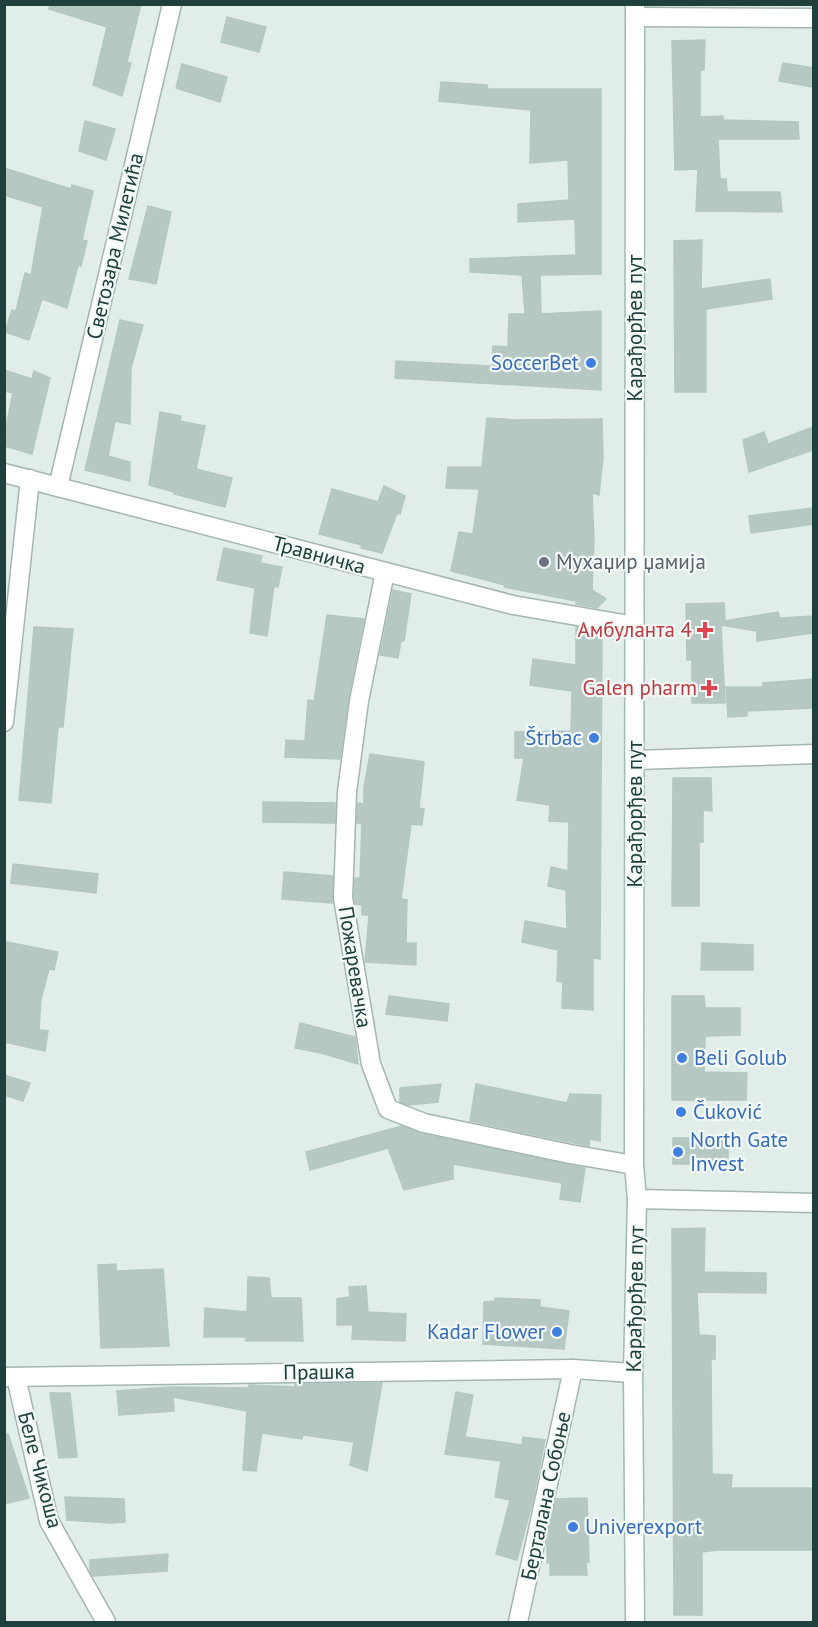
<svg xmlns="http://www.w3.org/2000/svg" width="818" height="1627" font-family="'PT Sans',sans-serif">
  <style>
    .building { fill: #b6c8c3; stroke: #b3c8c2; stroke-width: 1.5 }
    .lines { fill: none; stroke-linecap: round; stroke-linejoin: round }
    .minor-casing { stroke: #a3b6b2; stroke-width: 21 }
    .secondary-casing { stroke: #9ebab4; stroke-width: 21 }
    .minor { stroke: #fff; stroke-width: 18 }
    .secondary { stroke: #fff; stroke-width: 18 }
    .shop-dot { fill: #3f7fe0; stroke: #f2f9f7; stroke-width: 2 }
    .worship-dot { fill: #6b7280; stroke: #f2f9f7; stroke-width: 2 }
    .health-dot { fill: #e0444e; stroke: #f2f9f7; stroke-width: 2 }
    .labels { text-anchor: middle; stroke-width: 4.5; stroke-linejoin: round; paint-order: stroke }
    .street-label { font-size: 21px; fill: #1f403c; stroke: #f2f9f7 }
    .shop-label { font-size: 21px; fill: #366cbe; stroke: #f2f9f7; text-anchor: start }
    .worship-label { font-size: 21px; fill: #5b616d; stroke: #f2f9f7; text-anchor: start }
    .health-label { font-size: 21px; fill: #be3a42; stroke: #f2f9f7; text-anchor: end }
  </style>
  <rect width="100%" height="100%" fill="#e1ede9"/>
  <g class="building">
    <path d="M50,4H141L127,62L131,63L122,96L93,85L107,27L49,9Z"/>
    <path d="M227,17L266,27L259,52L221,42Z"/>
    <path d="M705,40L704,70H700V117L723,116V120L798,122L799,139H718L720,179H726L727,192H780L782,212L696,211L698,169L675,170L672,41Z"/>
    <path d="M783,63L813,68V87L779,81Z"/>
    <path d="M182,64L227,77L220,102L176,88Z"/>
    <path d="M441,82L487,85L488,89H601V274L540,275L541,314L601,311V390L395,378L396,361L492,366L493,346L508,347L509,314H525L522,275L470,272V259L576,255L575,219L518,222V204L569,200L568,160L530,163L531,110L439,101Z"/>
    <path d="M85,121L115,129L106,160L79,151Z"/>
    <path d="M4,168L71,189L72,185L93,191L82,240L87,241L81,266L78,265L67,308L42,299L29,340L5,332L12,310L16,311L25,273L31,275L43,207L4,195Z"/>
    <path d="M148,206L171,212L156,284L129,279Z"/>
    <path d="M702,240L701,289L770,279L772,299L706,309V392H675L674,241Z"/>
    <path d="M120,320L143,325L131,368L130,424L115,421L108,456L130,462V481L85,470Z"/>
    <path d="M4,370L32,379L34,371L50,378L32,454L4,446V436L13,393L4,391Z"/>
    <path d="M160,412L181,416L180,421L205,426L196,469L232,478L225,507L174,494V492L149,485Z"/>
    <path d="M487,418L516,420L602,419L603,457L599,495L592,493L594,539L592,590L606,599L597,608L576,604V601L504,587L505,585L451,571L459,532L473,534L479,489L446,488L448,467H482Z"/>
    <path d="M813,427V450L749,472L743,440L764,432L768,444Z"/>
    <path d="M384,486L405,496L400,514L397,513L382,553L361,548L362,545L319,534L332,489L378,502Z"/>
    <path d="M813,508V524L751,533L749,516Z"/>
    <path d="M224,548L262,556L260,563L282,567L278,587L274,586L267,636L250,633L255,588L217,580Z"/>
    <path d="M393,590L411,594L404,641H401L398,658L380,655Z"/>
    <path d="M724,603L725,621L778,612L780,618L813,616V633L757,641V631L721,625L725,703H692V660H687L686,604Z"/>
    <path d="M327,615L364,619L348,699L340,759L285,757L286,740L305,741L308,700L314,701Z"/>
    <path d="M34,627L73,629L63,727H58L51,803L19,800Z"/>
    <path d="M576,627L602,632L600,959L593,958V1010L562,1008L563,982L557,981L558,950L522,942L525,921L567,929L566,890L548,886L551,867L568,871L569,822L549,821L550,805L517,800L524,758H515V732L571,731L572,691L530,685L533,659L576,665Z"/>
    <path d="M813,679V708L747,711V716L728,717L726,687H763V683Z"/>
    <path d="M370,754L424,762L419,808L424,809L422,825L411,824L401,899L407,900L406,943H416V965L365,962L369,915H362V905L355,904L354,897L355,878H360L362,823H357L358,803L364,804V787Z"/>
    <path d="M673,778H711L712,811L703,810V842H699V906H672Z"/>
    <path d="M263,802L335,803V823L263,822Z"/>
    <path d="M13,864L98,874L96,893L11,883Z"/>
    <path d="M284,872L333,876L332,903L282,899Z"/>
    <path d="M7,942L58,952L54,970L49,969L41,999L39,1030L48,1031L45,1051L4,1042V952Z"/>
    <path d="M702,943L753,945V970H701Z"/>
    <path d="M389,996L449,1004L447,1021L386,1014Z"/>
    <path d="M672,996H704L705,1008H740V1035L705,1036L704,1072L747,1073L746,1100H672Z"/>
    <path d="M300,1023L355,1037L358,1064L321,1053L295,1048Z"/>
    <path d="M4,1075L30,1083L23,1101L4,1095Z"/>
    <path d="M441,1084L438,1102L408,1105L400,1102V1088Z"/>
    <path d="M476,1084L567,1103L570,1094L601,1095L600,1141L590,1139L589,1146L470,1121Z"/>
    <path d="M402,1126L422,1134L585,1168L580,1202L560,1199L562,1183L453,1164V1179L404,1190L388,1148L310,1170L306,1152Z"/>
    <rect x="673" y="1138" width="55" height="26"/>
    <path d="M705,1228L704,1272L766,1273V1293L697,1292L699,1335L715,1336V1359H711L712,1474L732,1475L731,1488H813V1550H717L702,1552V1615H674L672,1229Z"/>
    <path d="M116,1264V1271L163,1269L169,1346L101,1348L98,1265Z"/>
    <path d="M248,1277L269,1278L271,1298H301L303,1341H246V1337H204L205,1308L247,1312Z"/>
    <path d="M366,1286L368,1312L406,1314L405,1341L352,1339L353,1325H337V1299L350,1297L349,1287Z"/>
    <path d="M495,1298L540,1300V1307L569,1311L564,1349L483,1344L484,1302L495,1301Z"/>
    <path d="M382,1383L367,1471L350,1465L354,1442L303,1435L302,1439L262,1433L256,1471L243,1470L247,1411L173,1397L174,1411L119,1415L117,1391L171,1387L249,1388V1385L295,1387V1384Z"/>
    <path d="M456,1392L473,1395L465,1437L522,1445L523,1437L545,1440L533,1500L517,1560L496,1554L510,1500L495,1497L501,1461L445,1454Z"/>
    <path d="M50,1393H70L77,1457L59,1458Z"/>
    <path d="M8,1434L29,1498L4,1504V1435Z"/>
    <path d="M65,1497L124,1499L125,1522L111,1523L67,1520Z"/>
    <path d="M587,1498L589,1562H586L587,1575H550V1563H547V1543L556,1499Z"/>
    <path d="M168,1554L167,1571L93,1576L90,1571V1560Z"/>
  </g>
  <g class="lines">
    <defs>
      <g id="minor">
        <path d="M635,17L814,18"/>
        <path d="M4,473L513,605L635,626"/>
        <path d="M58,487L172,4"/>
        <path d="M385,572L359,701L347,792L343,898L371,1064L388,1109L424,1123L570,1154L634,1165"/>
        <path d="M4,722L30,479"/>
        <path d="M636,760L814,754"/>
        <path d="M637,1199L814,1203"/>
        <path d="M4,1377L573,1369L633,1373"/>
        <path d="M16,1377L49,1521L106,1622"/>
        <path d="M518,1622L573,1369"/>
      </g>
      <path id="secondary" d="M635,4L634,1165L637,1199L633,1373L635,1622"/>
    </defs>
    <use href="#minor" class="minor-casing"/>
    <use href="#secondary" class="secondary-casing"/>
    <use href="#minor" class="minor"/>
    <use href="#secondary" class="secondary"/>
  </g>
  <g class="shop-dot">
    <circle cx="591" cy="363" r="6"/>
    <circle cx="594" cy="738" r="6"/>
    <circle cx="682" cy="1058" r="6"/>
    <circle cx="681" cy="1112" r="6"/>
    <circle cx="678" cy="1152" r="6"/>
    <circle cx="557" cy="1332" r="6"/>
    <circle cx="573" cy="1527" r="6"/>
  </g>
  <circle class="worship-dot" cx="544" cy="562" r="6"/>
  <g class="health-dot">
    <path d="M702 621h6v6h6v6h-6v6h-6v-6h-6v-6h6z"/>
    <path d="M706 679h6v6h6v6h-6v6h-6v-6h-6v-6h6z"/>
  </g>
  <g class="labels">
    <g class="street-label">
      <text transform="translate(115 246) rotate(-77)" y="7">Светозара Милетића</text>
      <text transform="translate(635 328) rotate(-90)" y="7">Карађорђев пут</text>
      <text transform="translate(319 555) rotate(15)" y="7">Травничка</text>
      <text transform="translate(635 814) rotate(-90)" y="7">Карађорђев пут</text>
      <text transform="translate(355 967) rotate(81)" y="7">Пожаревачка</text>
      <text transform="translate(635 1299) rotate(-89)" y="7">Карађорђев пут</text>
      <text transform="translate(319 1372) rotate(-1)" y="7">Прашка</text>
      <text transform="translate(40 1470) rotate(75)" y="7">Беле Чикоша</text>
      <text transform="translate(546 1496) rotate(-78)" y="7">Берталана Собоње</text>
    </g>
    <g class="shop-label">
      <text x="579" y="370" text-anchor="end">SoccerBet</text>
      <text x="582" y="745" text-anchor="end">Štrbac</text>
      <text x="694" y="1065">Beli Golub</text>
      <text x="693" y="1119">Čuković</text>
      <text x="690" y="1147">North Gate<tspan x="690" dy="24">Invest</tspan></text>
      <text x="545" y="1339" text-anchor="end">Kadar Flower</text>
      <text x="585" y="1534">Univerexport</text>
    </g>
    <g class="worship-label">
      <text x="556" y="569">Мухаџир џамија</text>
    </g>
    <g class="health-label">
      <text x="692" y="637">Амбуланта 4</text>
      <text x="697" y="695">Galen pharm</text>
    </g>
  </g>
  <rect width="818" height="1627" fill="none" stroke="#1f403c" stroke-width="12"/>
</svg>
